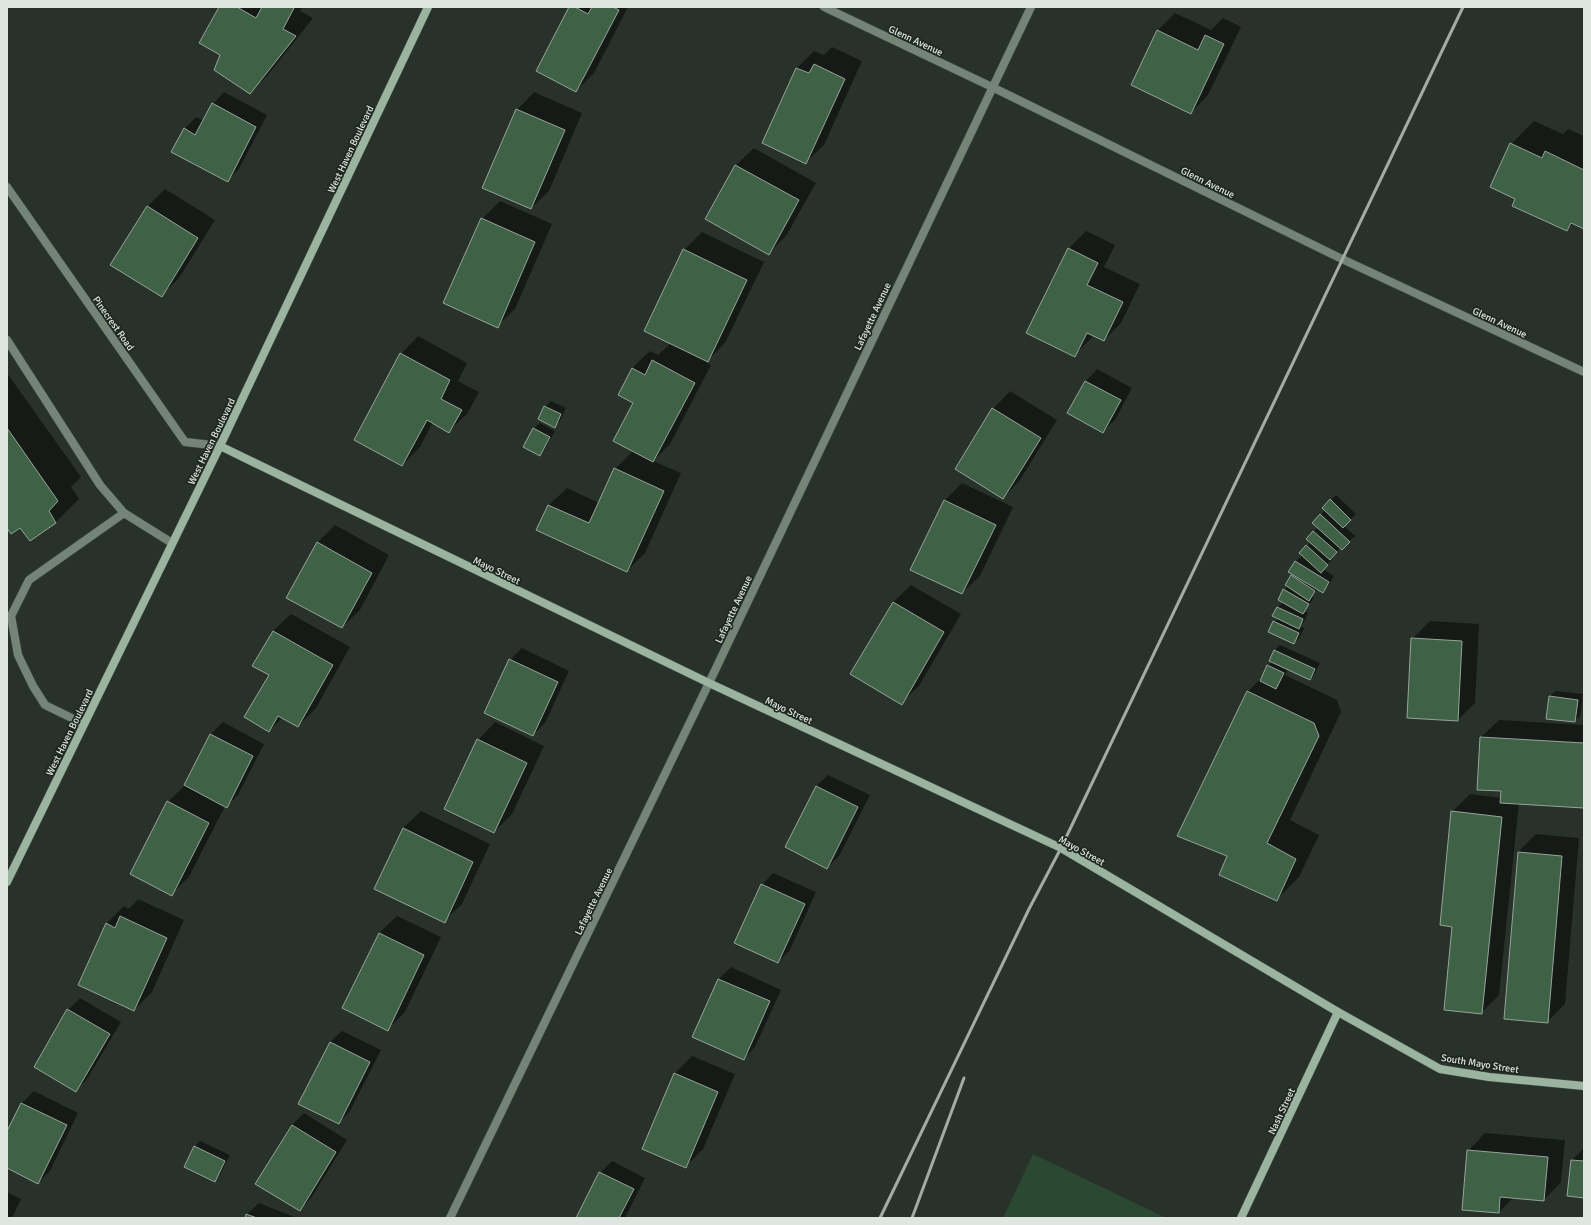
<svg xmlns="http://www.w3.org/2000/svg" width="1591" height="1225" font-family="Signika,sans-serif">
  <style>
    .green { fill: #2b4831 }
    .shadow { fill: #0007 }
    .building { fill: #3f6247; stroke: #97a399 }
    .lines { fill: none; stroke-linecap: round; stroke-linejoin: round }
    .lane-casing { stroke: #454f47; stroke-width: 9 }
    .street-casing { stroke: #454f47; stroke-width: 9 }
    .secondary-casing { stroke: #454f47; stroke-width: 9 }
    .lane { stroke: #748477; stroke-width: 8 }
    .street { stroke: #748477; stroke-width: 8 }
    .secondary { stroke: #9ab49f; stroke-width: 8 }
    .rail { stroke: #a4aba5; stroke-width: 3 }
    .labels { text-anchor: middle; stroke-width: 3.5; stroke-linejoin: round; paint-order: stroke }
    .street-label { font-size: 10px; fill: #dfe5e0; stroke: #1e2820 }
  </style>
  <rect width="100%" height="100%" fill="#28322a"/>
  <path class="green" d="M1033,1154L1166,1218H1003Z"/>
  <g class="shadow">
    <path d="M220,7H302L300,11L313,18L268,75L250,92Z"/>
    <path d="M570,7H628L594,73L576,91Z"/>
    <path d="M1175,13L1211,30L1223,18L1241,27L1208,95L1191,113L1158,30Z"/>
    <path d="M832,47L862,61L824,145L806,162L763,142L797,68L814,51L824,55Z"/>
    <path d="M224,92L267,115L239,169L227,181L184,129L196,117L204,121L213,104Z"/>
    <path d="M534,92L582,113L549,191L531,208L517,110Z"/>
    <path d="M1534,121L1563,134L1568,129L1584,136V228L1574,223L1567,230L1517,198L1511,144Z"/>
    <path d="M754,148L816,183L786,236L769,253L706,219L736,165Z"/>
    <path d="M165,189L215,220L179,278L161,296L111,265L148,206Z"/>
    <path d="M500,201L552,224L515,309L497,326L482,219Z"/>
    <path d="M1086,231L1115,245L1104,267L1140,284L1121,323L1104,340L1094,335L1075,355L1068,249Z"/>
    <path d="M702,232L764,262L725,343L706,362L711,365L670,444L653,461L681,473L645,553L627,571L538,530L549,505L567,488L599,503L615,469L633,451L635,402L632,368L650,351L658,355L671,343L684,250Z"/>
    <path d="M418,336L467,363L458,381L479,392L467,414L449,431L433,422L420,447L402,465L401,354Z"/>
    <path d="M1097,369L1132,388L1115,420L1103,431L1069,413L1086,381Z"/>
    <path d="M7,373L81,477L71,487L79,499L56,522L30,540L20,527L7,526Z"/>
    <path d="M1010,391L1057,420L1020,480L1003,498L993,409Z"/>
    <path d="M551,401L566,408L560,421L554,427L545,407Z"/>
    <path d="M540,423L555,431L545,449L540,455L524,447L534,428Z"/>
    <path d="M962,483L1013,507L980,576L962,593L912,569L945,500Z"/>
    <path d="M1336,495L1356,514L1344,526L1355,536L1347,543L1340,548L1332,557L1333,558L1323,569L1334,576L1328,586L1322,591L1318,589L1312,596L1314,598L1304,611L1308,613L1304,622L1300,626L1304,628L1300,637L1294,643L1274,622L1278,618L1274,616L1278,607L1283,602L1284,590L1288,586L1294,574L1290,572L1296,561L1303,555L1301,553L1311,542L1307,539L1318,527L1313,523L1325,510L1323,508Z"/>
    <path d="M335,525L389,555L360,610L342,627L317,543Z"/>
    <path d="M911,585L961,614L919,686L901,703L893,602Z"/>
    <path d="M291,614L350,647L316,708L298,726L283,717L269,731L270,675L254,666L273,631Z"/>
    <path d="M1430,621L1479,624L1475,703L1458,720L1412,639Z"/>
    <path d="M1280,645L1320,663L1315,673L1310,679L1288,669L1285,675L1337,700L1341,712L1290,820L1319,835L1299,877L1276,900L1228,856L1179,835L1248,691L1264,676L1268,666L1272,662L1270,661L1275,650Z"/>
    <path d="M522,648L569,671L545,723L533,735L510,660Z"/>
    <path d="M1556,691L1583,694L1580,716L1574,721L1550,696Z"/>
    <path d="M1499,720L1584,725V807L1519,803L1499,995L1481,1013L1453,926L1452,812L1470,794L1502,798V790L1481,737Z"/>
    <path d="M223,722L264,744L238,795L227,806H225L189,877L171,894L168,802L186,784L211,734Z"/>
    <path d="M495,722L544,746L512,814L494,832L478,740Z"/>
    <path d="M828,775L870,795L839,856L827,868L816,786Z"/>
    <path d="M421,811L490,844L462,904L444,921L403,828Z"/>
    <path d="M1536,834L1579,838L1565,1004L1547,1022L1505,1018L1518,852Z"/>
    <path d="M773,873L816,892L790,950L778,962L762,885Z"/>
    <path d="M138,899L184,920L152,992L134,1010L106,924L124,906L129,909Z"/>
    <path d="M397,916L441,937L405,1012L387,1030L343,1008L379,933Z"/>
    <path d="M731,967L781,990L755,1047L744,1059L694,1037L719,979Z"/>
    <path d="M80,998L121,1022L87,1079L76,1091L68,1010Z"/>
    <path d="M342,1031L381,1050L350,1111L339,1123L330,1042Z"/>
    <path d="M692,1056L735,1074L703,1149L685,1167L674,1074Z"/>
    <path d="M34,1091L78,1113L50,1171L38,1183L7,1167V1134L22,1103Z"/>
    <path d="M304,1113L347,1140L311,1198L300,1210L257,1183L292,1125Z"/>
    <path d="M1485,1133L1565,1140L1561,1182L1544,1200L1514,1197L1499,1212L1468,1151Z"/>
    <path d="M200,1141L230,1155L220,1175L214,1181L195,1146Z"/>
    <path d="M1584,1148V1197L1572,1160Z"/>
    <path d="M612,1161L645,1178L625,1218H577L600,1173Z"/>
    <path d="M7,1192L21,1199L12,1218H7Z"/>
    <path d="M259,1203L297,1218H246L247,1214Z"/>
  </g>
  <g class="building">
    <path d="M219,7H237L256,18L262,7H292L294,8L283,29L296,36L250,94L214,70L220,55L199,43Z"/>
    <path d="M569,7H575L588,14L592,7H613L619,10L576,92L536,71Z"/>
    <path d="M1157,30L1198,50L1205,35L1224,44L1191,114L1131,85Z"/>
    <path d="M814,64L845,79L806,164L762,143L796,68L809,73Z"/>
    <path d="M212,103L256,127L228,182L171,152L184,128L195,135Z"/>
    <path d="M516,109L565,130L531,209L482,188Z"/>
    <path d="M1510,143L1542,158L1545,151L1584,170V229L1571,223L1567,231L1512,206L1515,199L1490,187Z"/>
    <path d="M735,165L799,200L769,255L705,219Z"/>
    <path d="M147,206L198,238L162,297L110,265Z"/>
    <path d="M481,218L535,242L498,328L443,303Z"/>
    <path d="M1068,248L1098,263L1087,285L1123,302L1104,341L1087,333L1075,357L1026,333Z"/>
    <path d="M683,249L747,280L708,362L644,331Z"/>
    <path d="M400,353L450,380L441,399L462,410L449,433L427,420L402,466L354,440Z"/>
    <path d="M652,360L695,383L653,462L613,441L633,403L618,395L632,368L645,375Z"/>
    <path d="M1085,381L1121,400L1103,433L1067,413Z"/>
    <path d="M544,406L561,414L555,428L538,419Z"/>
    <path d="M992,408L1041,438L1003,499L955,469Z"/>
    <path d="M7,428L58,501L49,511L56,523L30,541L20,528L11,534L7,528Z"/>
    <path d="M533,428L550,437L540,456L523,447Z"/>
    <path d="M614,468L664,491L627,572L536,530L548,505L589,523Z"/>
    <path d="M1330,499L1351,520L1343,528L1322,508Z"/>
    <path d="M944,500L996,525L962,594L910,570Z"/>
    <path d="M1320,514L1350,542L1342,550L1312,523Z"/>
    <path d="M1313,531L1337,552L1330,560L1306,539Z"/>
    <path d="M317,542L372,573L342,628L286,598Z"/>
    <path d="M1306,545L1328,565L1321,573L1299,553Z"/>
    <path d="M1295,561L1329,582L1323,593L1288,572Z"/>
    <path d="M1291,575L1315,591L1309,601L1285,585Z"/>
    <path d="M1283,589L1309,604L1303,614L1278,600Z"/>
    <path d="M893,602L944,632L902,705L850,674Z"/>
    <path d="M1277,607L1303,619L1299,629L1272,616Z"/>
    <path d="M1273,621L1299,633L1294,644L1268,632Z"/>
    <path d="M273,631L333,665L298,727L278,716L269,732L244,717L269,675L252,666Z"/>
    <path d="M1411,638L1462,641L1458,721L1407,718Z"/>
    <path d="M1274,650L1315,669L1310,680L1269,661Z"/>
    <path d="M509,659L558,682L533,736L484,713Z"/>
    <path d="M1267,665L1284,673L1276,689L1260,681Z"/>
    <path d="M1247,691L1314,723L1319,736L1267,843L1296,859L1277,901L1219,875L1227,856L1177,836Z"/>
    <path d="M1549,696L1578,700L1575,722L1546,719Z"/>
    <path d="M210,734L253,756L227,808L184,785Z"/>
    <path d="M1480,737L1584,743V808L1500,803L1501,791L1477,790Z"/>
    <path d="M477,739L527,763L494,833L444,809Z"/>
    <path d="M816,786L858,807L827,869L785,847Z"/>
    <path d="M167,801L209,823L172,896L130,874Z"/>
    <path d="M1451,811L1502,817L1482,1014L1444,1010L1452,927L1440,925Z"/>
    <path d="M403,828L473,862L445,923L374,889Z"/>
    <path d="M1518,852L1562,856L1548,1023L1504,1019Z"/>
    <path d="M761,884L805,904L778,963L734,943Z"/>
    <path d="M120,916L167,938L134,1011L78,985L106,923L115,928Z"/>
    <path d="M379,933L424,955L388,1031L342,1008Z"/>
    <path d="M718,979L770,1001L744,1060L692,1037Z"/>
    <path d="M67,1009L110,1034L76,1092L34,1067Z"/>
    <path d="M330,1042L370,1062L339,1124L298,1104Z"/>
    <path d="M674,1073L718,1092L686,1168L642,1149Z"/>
    <path d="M21,1103L67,1125L38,1184L7,1168V1131Z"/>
    <path d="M292,1125L336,1152L300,1211L255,1184Z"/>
    <path d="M194,1146L225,1161L215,1182L184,1167Z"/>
    <path d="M1467,1150L1548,1157L1544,1201L1500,1197L1499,1213L1462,1210Z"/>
    <path d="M1571,1160L1584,1161V1198L1567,1196Z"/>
    <path d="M599,1172L634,1189L619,1218H576Z"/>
    <path d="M246,1214L257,1218H245Z"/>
  </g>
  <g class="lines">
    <defs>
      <g id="lane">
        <path d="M7,340L100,485L124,513"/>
        <path d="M7,616H11L29,580L124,513L172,543"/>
        <path d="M11,616L18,655L33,686L45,705L84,724"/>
      </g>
      <g id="street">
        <path d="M824,7L992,87L1342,259L1584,372"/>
        <path d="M7,187L185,442L220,446"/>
        <path d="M450,1218L709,683L1031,7"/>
      </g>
      <g id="secondary">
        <path d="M220,446L709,683L1061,848L1338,1012L1440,1069L1489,1077L1584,1086"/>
        <path d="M7,882L220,446L428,7"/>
        <path d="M1241,1218L1338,1012"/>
      </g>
    </defs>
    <use href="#lane" class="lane-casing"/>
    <use href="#street" class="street-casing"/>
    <use href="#secondary" class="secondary-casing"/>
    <use href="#lane" class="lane"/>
    <use href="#street" class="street"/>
    <use href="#secondary" class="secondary"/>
    <g class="rail">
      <path d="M880,1218L1029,909L1061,848L1463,7"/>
      <path d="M912,1218L964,1078"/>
    </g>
  </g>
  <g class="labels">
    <g class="street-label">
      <text transform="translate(916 40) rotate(25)" y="4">Glenn Avenue</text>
      <text transform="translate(350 149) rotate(-65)" y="4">West Haven Boulevard</text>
      <text transform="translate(1208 182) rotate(26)" y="4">Glenn Avenue</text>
      <text transform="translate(872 316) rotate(-65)" y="4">Lafayette Avenue</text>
      <text transform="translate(1500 322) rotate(25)" y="4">Glenn Avenue</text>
      <text transform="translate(114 323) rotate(55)" y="4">Pinecrest Road</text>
      <text transform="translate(211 441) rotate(-64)" y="4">West Haven Boulevard</text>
      <text transform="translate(497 570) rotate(26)" y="4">Mayo Street</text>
      <text transform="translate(733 609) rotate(-65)" y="4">Lafayette Avenue</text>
      <text transform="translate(789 710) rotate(25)" y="4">Mayo Street</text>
      <text transform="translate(69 732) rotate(-64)" y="4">West Haven Boulevard</text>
      <text transform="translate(1082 850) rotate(29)" y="4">Mayo Street</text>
      <text transform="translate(593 901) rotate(-64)" y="4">Lafayette Avenue</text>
      <text transform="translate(1480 1063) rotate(9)" y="4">South Mayo Street</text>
      <text transform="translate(1281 1111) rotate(-65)" y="4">Nash Street</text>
    </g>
  </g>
  <rect width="1591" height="1225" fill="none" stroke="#dfe5e0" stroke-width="16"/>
</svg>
